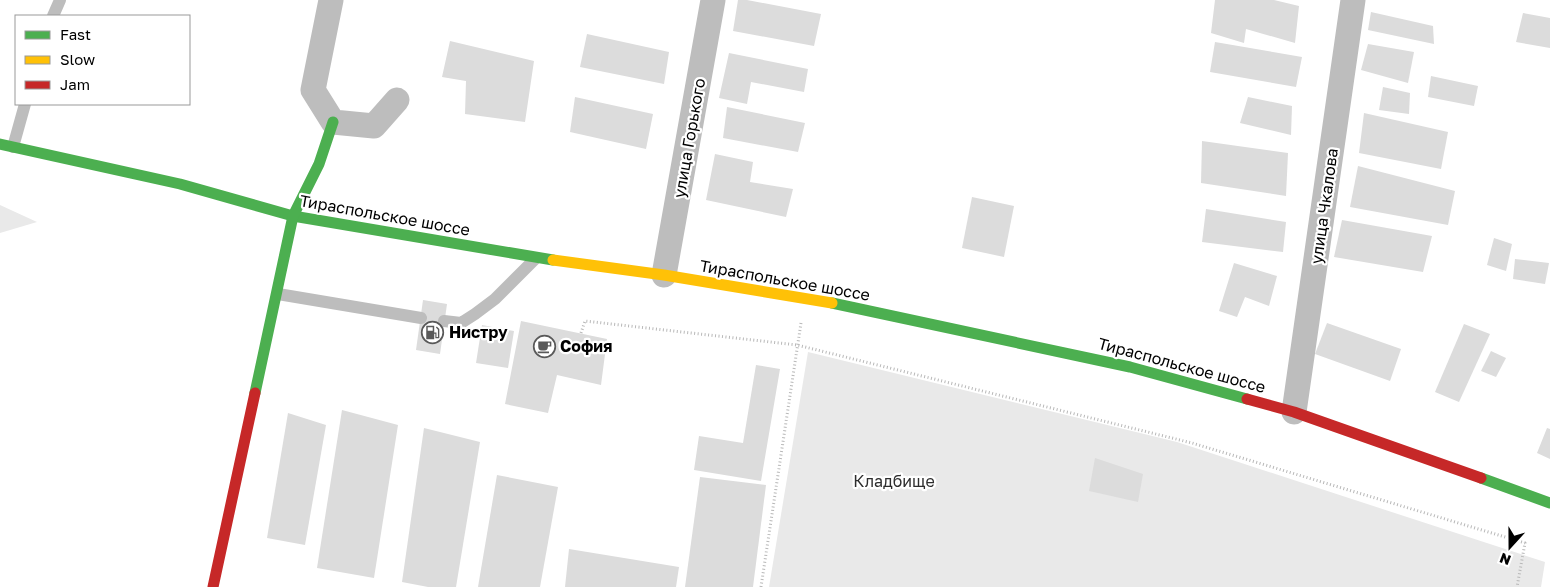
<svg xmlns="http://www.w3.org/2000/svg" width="1550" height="587" font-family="'Golos Text',sans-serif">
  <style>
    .green { fill: #e9e9e9 }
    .building { fill: #dcdcdc }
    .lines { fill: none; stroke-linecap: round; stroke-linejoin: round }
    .path { stroke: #b8b8b8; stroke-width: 3; stroke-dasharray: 1 2.5; stroke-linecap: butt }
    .lane { stroke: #bdbdbd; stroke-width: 12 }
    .street { stroke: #bdbdbd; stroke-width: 25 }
    .fast { stroke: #4caf50; stroke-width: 11 }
    .slow { stroke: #ffc107; stroke-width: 11 }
    .jam { stroke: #c62828; stroke-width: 11 }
    .labels { text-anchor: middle; stroke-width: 4.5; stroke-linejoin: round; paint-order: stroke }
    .street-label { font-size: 16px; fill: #000; stroke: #fff }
    .poi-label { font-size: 16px; font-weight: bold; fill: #000; stroke: #fff; text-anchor: start }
    .park-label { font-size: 16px; fill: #2e2e2e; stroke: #fff }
  </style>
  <rect width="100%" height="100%" fill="#fff"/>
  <g class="green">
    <path d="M0,205L37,222L0,233Z"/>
    <path d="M808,352L1177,442L1545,562L1541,587H769Z"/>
  </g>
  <g class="building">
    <path d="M738,0H747L821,14L814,46L733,31Z"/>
    <path d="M1215,0H1274L1299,6L1295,43L1246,29L1244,43L1211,33Z"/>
    <path d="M1371,12L1433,26L1434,44L1368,30Z"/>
    <path d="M1523,13L1550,18V48L1516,42Z"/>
    <path d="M587,34L669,52L664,84L580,67Z"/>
    <path d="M450,41L534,61L525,122L465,114L466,81L442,77Z"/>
    <path d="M1215,42L1302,57L1296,87L1210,72Z"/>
    <path d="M1368,44L1414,52L1408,83L1361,70Z"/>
    <path d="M729,53L808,69L804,92L751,82L747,104L719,98Z"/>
    <path d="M1431,76L1478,86L1474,106L1428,97Z"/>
    <path d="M1383,87L1410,93L1409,114L1379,110Z"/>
    <path d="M575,97L653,114L646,149L570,132Z"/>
    <path d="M1248,97L1292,106L1291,135L1240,123Z"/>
    <path d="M727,107L805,123L798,152L723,138Z"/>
    <path d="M1364,113L1448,132L1441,169L1359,153Z"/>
    <path d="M1202,141L1288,153L1286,196L1201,183Z"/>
    <path d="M715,154L753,162L750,182L793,189L786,217L706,200Z"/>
    <path d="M1358,166L1455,191L1448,225L1350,207Z"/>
    <path d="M972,197L1014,206L1004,257L962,248Z"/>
    <path d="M1206,209L1286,222L1283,252L1202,242Z"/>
    <path d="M1342,220L1432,236L1423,272L1334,257Z"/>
    <path d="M1494,238L1512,244L1506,271L1487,265Z"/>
    <path d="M1515,259L1549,263L1545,284L1513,279Z"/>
    <path d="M1234,263L1277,276L1269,306L1245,297L1237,317L1219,311Z"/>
    <path d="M423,300L447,304L440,354L416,350Z"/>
    <path d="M521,321L607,339L601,385L557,375L548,413L505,404Z"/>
    <path d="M1327,323L1401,349L1390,381L1315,354Z"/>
    <path d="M1464,324L1490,334L1459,402L1435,392Z"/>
    <path d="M482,325L514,331L508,368L476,363Z"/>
    <path d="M1491,351L1506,358L1496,377L1481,371Z"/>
    <path d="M756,365L780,369L761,481L694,470L699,436L743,443Z"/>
    <path d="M342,410L398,425L374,578L317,568Z"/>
    <path d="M288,413L326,425L305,545L267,538Z"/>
    <path d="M424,428L480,442L456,587H428L402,582Z"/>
    <path d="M1547,428L1550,429V459L1537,453Z"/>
    <path d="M1095,458L1143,474L1138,502L1089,491Z"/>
    <path d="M497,475L558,487L540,587H478Z"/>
    <path d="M700,477L766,485L753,587H685Z"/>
    <path d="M569,549L679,567L676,587H565Z"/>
  </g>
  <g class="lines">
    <g class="path">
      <path d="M581,333L585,321L797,345L1192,443L1525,543L1517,587"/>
      <path d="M761,587L801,323"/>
    </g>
    <g class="lane">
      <path d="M53,16L60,0"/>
      <path d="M13,147L25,104"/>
      <path d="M278,294L421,318"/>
      <path d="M444,321L461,323L475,314L495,299L536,258"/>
    </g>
    <g class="street">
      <path d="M331,0L313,90L333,122L374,126L397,100"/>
      <path d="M664,275L713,0"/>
      <path d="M1294,412L1353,0"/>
    </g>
    <g class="fast">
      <path d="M0,144L180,184L293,216L553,260"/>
      <path d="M832,303L1130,367L1247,399"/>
      <path d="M255,393L293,216L319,164L333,122"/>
      <path d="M1481,478L1550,503"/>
    </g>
    <path class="slow" d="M553,260L664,275L832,303"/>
    <g class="jam">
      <path d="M1247,399L1294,412L1481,478"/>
      <path d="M213,587L255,393"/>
    </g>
  </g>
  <defs>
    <symbol id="fuel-ring" viewBox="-11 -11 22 22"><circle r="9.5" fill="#fff" stroke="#595959" stroke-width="1.5"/><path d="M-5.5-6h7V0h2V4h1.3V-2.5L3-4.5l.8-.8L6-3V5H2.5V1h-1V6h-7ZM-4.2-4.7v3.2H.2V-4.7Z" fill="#595959"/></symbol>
    <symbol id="cafe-ring" viewBox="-11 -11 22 22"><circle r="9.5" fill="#fff" stroke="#595959" stroke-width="1.5"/><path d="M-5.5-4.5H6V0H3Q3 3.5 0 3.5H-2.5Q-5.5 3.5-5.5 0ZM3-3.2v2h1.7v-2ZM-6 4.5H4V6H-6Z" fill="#595959"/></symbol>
  </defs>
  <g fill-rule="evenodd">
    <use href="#fuel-ring" x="420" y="320" width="25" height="25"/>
    <use href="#cafe-ring" x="532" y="334" width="25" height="25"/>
  </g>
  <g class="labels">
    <g class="street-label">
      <text transform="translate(689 138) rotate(-80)" y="6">улица Горького</text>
      <text transform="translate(1324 206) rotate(-82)" y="6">улица Чкалова</text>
      <text transform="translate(385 215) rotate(10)" y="6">Тираспольское шоссе</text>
      <text transform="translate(785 280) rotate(10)" y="6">Тираспольское шоссе</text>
      <text transform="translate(1182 365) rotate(15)" y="6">Тираспольское шоссе</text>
    </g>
    <g class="poi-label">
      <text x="449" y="338">Нистру</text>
      <text x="560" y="352">София</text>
    </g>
    <g class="park-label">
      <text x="894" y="487">Кладбище</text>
    </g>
  </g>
  <rect x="15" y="15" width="175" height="90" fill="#ffffff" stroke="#999999"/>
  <rect x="25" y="31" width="25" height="8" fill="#4caf50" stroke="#999999"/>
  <text x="60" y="40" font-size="15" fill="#000000">Fast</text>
  <rect x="25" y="56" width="25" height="8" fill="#ffc107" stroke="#999999"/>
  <text x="60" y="65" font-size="15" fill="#000000">Slow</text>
  <rect x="25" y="81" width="25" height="8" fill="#c62828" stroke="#999999"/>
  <text x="60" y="90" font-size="15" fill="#000000">Jam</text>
  <g transform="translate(1510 547) rotate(201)" stroke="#ffffff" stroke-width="4" paint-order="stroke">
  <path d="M0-4L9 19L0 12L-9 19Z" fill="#000000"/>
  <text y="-8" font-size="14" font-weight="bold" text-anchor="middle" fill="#000000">N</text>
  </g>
</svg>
